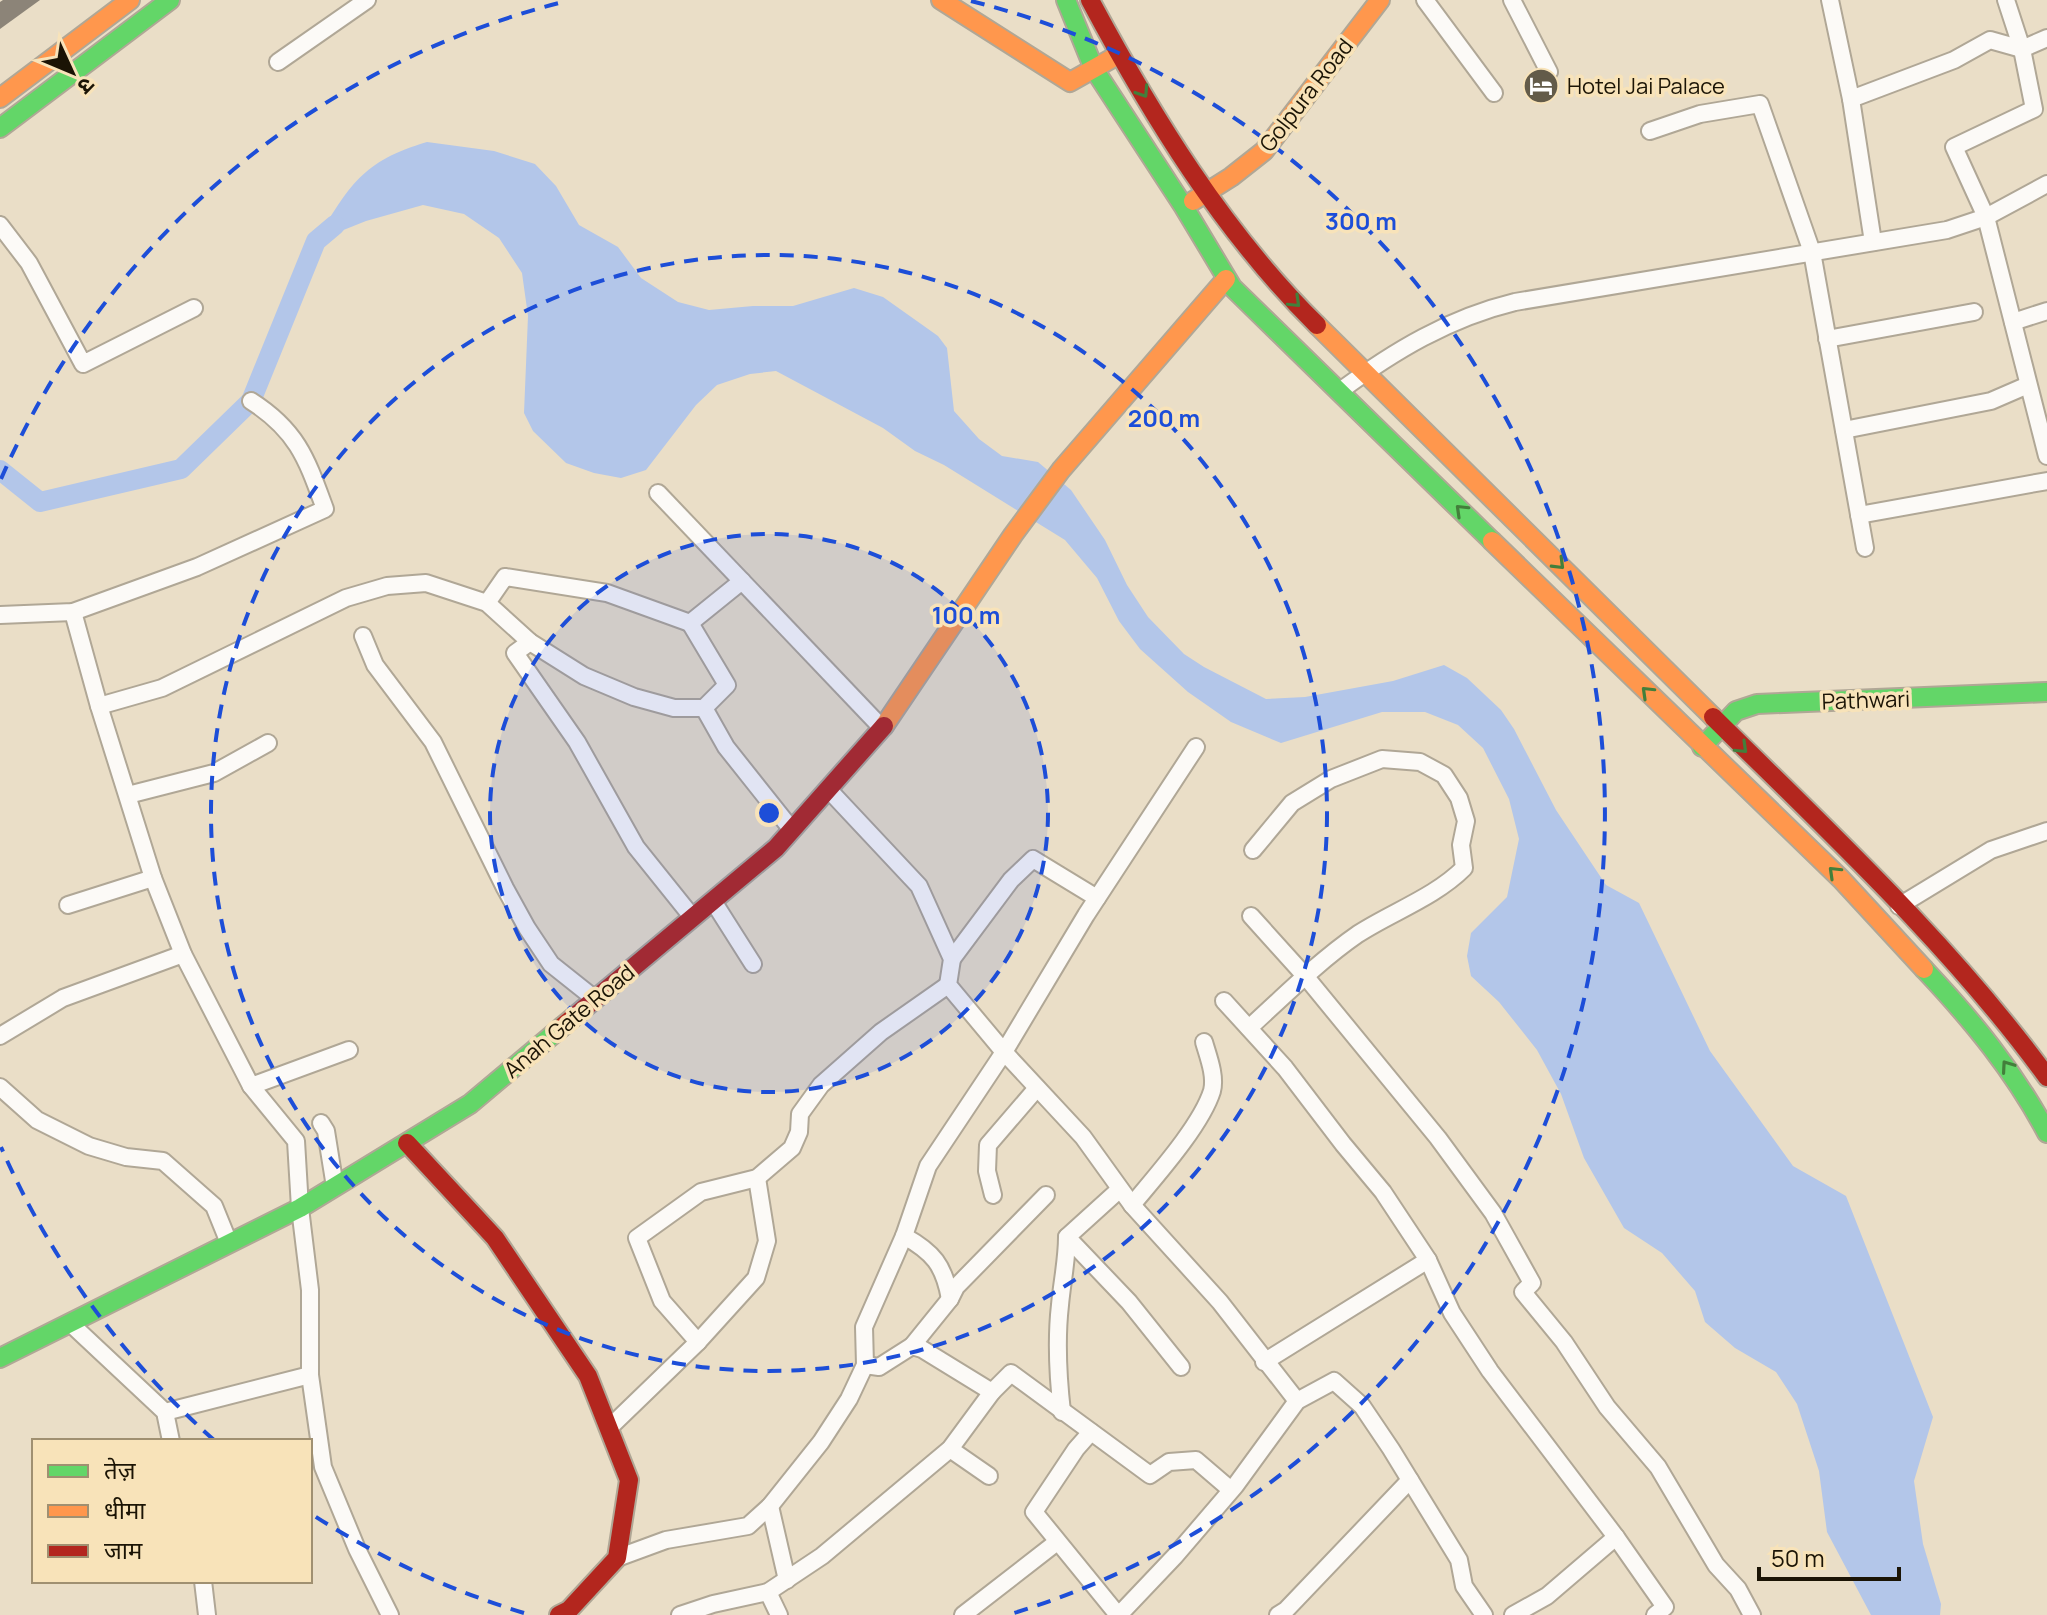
<svg xmlns="http://www.w3.org/2000/svg" width="2047" height="1615" font-family="Manrope,'Noto Sans Devanagari',sans-serif">
  <style>
    .water { fill: #b3c6e9 }
    .lines { fill: none; stroke-linecap: round; stroke-linejoin: round }
    .canal { stroke: #b3c6e9; stroke-width: 20 }
    .street-casing { stroke: #b0a796; stroke-width: 20 }
    .fast-casing { stroke: #b0a796; stroke-width: 22 }
    .slow-casing { stroke: #b0a796; stroke-width: 22 }
    .jam-casing { stroke: #b0a796; stroke-width: 22 }
    .street { stroke: #fcfaf7; stroke-width: 16 }
    .fast { stroke: #63d668; stroke-width: 18 }
    .slow { stroke: #ff974d; stroke-width: 18 }
    .jam { stroke: #b3261e; stroke-width: 18 }
    .shaded-wall { fill: #8c8478 }
    .oneway { stroke: #437f3b }
    .ring { fill: none; stroke: #1d4ed8; stroke-width: 4; stroke-dasharray: 14 10 }
    .labels { text-anchor: middle; stroke-width: 7; stroke-linejoin: round; paint-order: stroke }
    .poi-label { font-size: 22px; fill: #1b1405; stroke: #f8e3b9; text-anchor: start }
    .street-label { font-size: 22px; fill: #1b1405; stroke: #f8e3b9 }
    .centre { fill: #1d4ed8; stroke: #f8e3b9; stroke-width: 4 }
    .ring-label { font-size: 24px; text-anchor: middle; font-weight: bold; fill: #1d4ed8; stroke: #f8e3b9; stroke-width: 7; stroke-linejoin: round; paint-order: stroke }
  </style>
  <rect width="100%" height="100%" fill="#eadec7"/>
  <path class="water" d="M427,142L494,151L535,164L556,186L579,225L618,247L641,278L678,302L709,310L753,306H793L854,288L883,297L938,336L947,348L954,411L979,439L1002,456L1038,462L1071,490L1105,540L1127,585L1148,617L1184,654L1204,667L1266,699L1305,697L1393,681L1444,665L1467,678L1501,710L1514,729L1556,810L1606,885L1639,903L1710,1051L1793,1166L1846,1196L1933,1417L1914,1481L1923,1544L1941,1604L1940,1615H1871L1827,1532L1819,1471L1797,1404L1776,1372L1735,1348L1705,1322L1695,1291L1662,1253L1624,1228L1584,1158L1561,1094L1537,1050L1499,1002L1471,976L1467,956L1471,933L1507,897L1519,839L1509,799L1483,748L1458,725L1425,712H1382L1281,743L1231,722L1188,692L1140,649L1119,621L1097,578L1065,540L944,465L915,451L883,428L776,371L750,374L717,385L696,405L646,470L621,478L594,473L566,463L533,431L524,413L528,316L522,273L499,238L464,214L423,205L366,221L316,241C349,186 362,161 427,142Z"/>
  <g class="lines">
    <path class="canal" d="M0,470L40,502L181,469L251,401L316,241L335,225"/>
    <defs>
      <g id="street">
        <path d="M1425,0L1494,93"/>
        <path d="M1512,0L1549,72"/>
        <path d="M1830,0L1851,99L1873,242"/>
        <path d="M2006,0L2022,49L2034,109L1954,147L1986,217L2047,456"/>
        <path d="M278,62L367,0"/>
        <path d="M1851,99L1954,60L1990,40L2022,49L2047,38"/>
        <path d="M1650,131L1700,114L1760,104L1812,252L1865,548"/>
        <path d="M0,225L29,263L83,364L194,308"/>
        <path d="M2013,322L2047,311"/>
        <path d="M1827,339L1974,312"/>
        <path d="M1340,391C1394,351 1449,318 1515,302L1947,230L1986,217L2047,184"/>
        <path d="M1844,430L1991,401L2028,385"/>
        <path d="M658,493L882,728"/>
        <path d="M1859,515L2047,481"/>
        <path d="M487,603L505,577L607,593L690,623L742,581"/>
        <path d="M73,612L99,706L153,878L183,954L251,1086L296,1141L300,1208L310,1290V1375L323,1467L357,1549L390,1615"/>
        <path d="M0,615L73,612L197,567L325,509C307,460 298,431 251,401"/>
        <path d="M363,636L375,665L433,742L505,888L527,928L551,964L595,999"/>
        <path d="M530,642L515,653L577,742L636,847L693,918"/>
        <path d="M99,706L162,688L346,598L387,586L426,583L487,603L530,642L584,676L634,697L674,708H704L727,685L690,623"/>
        <path d="M704,708L726,747L792,830"/>
        <path d="M828,789L919,886L952,959L948,985L1004,1052L1083,1137L1132,1205L1220,1302L1297,1401"/>
        <path d="M128,795L214,773L268,743"/>
        <path d="M713,901L753,964"/>
        <path d="M68,905L153,878"/>
        <path d="M1899,906L1991,850L2047,831"/>
        <path d="M1251,916L1306,977L1438,1138L1493,1213L1532,1283L1523,1292L1564,1342L1607,1407L1658,1467L1716,1565L1738,1589L1752,1615"/>
        <path d="M952,959L1011,880L1033,859L1097,898"/>
        <path d="M1224,1001L1285,1068L1343,1144L1383,1192L1428,1260L1452,1313L1490,1371L1616,1537L1665,1607L1655,1615"/>
        <path d="M1249,1028C1284,996 1319,961 1358,934C1392,912 1435,897 1464,868L1461,845L1466,821L1459,798L1444,775L1420,762L1382,759L1331,779L1292,803L1253,850"/>
        <path d="M0,1036L63,998L183,954"/>
        <path d="M251,1086L349,1050"/>
        <path d="M0,1087L37,1120L89,1146L126,1157L163,1161L214,1206L229,1243"/>
        <path d="M321,1123L326,1131L335,1187"/>
        <path d="M993,1195L987,1171L988,1145L1037,1088"/>
        <path d="M1132,1205C1155,1177 1201,1126 1212,1091C1216,1076 1208,1056 1204,1042"/>
        <path d="M904,1236C933,1252 944,1265 950,1299"/>
        <path d="M1067,1237L1129,1302L1181,1367"/>
        <path d="M70,1323L165,1412L171,1441"/>
        <path d="M698,1342L662,1301L637,1238L701,1192L757,1178L792,1148L799,1132L800,1114L821,1085L881,1032L948,985"/>
        <path d="M912,1346L950,1299L956,1287L1046,1195"/>
        <path d="M1264,1362L1428,1260"/>
        <path d="M865,1365L879,1367L912,1346L922,1349L992,1392L1011,1373L1150,1475L1169,1462L1196,1460L1231,1490"/>
        <path d="M165,1412L310,1375"/>
        <path d="M1062,1412C1058,1377 1056,1340 1060,1305C1062,1282 1067,1260 1067,1237L1120,1189"/>
        <path d="M609,1428L698,1342L756,1278L767,1241L757,1178"/>
        <path d="M1091,1432L1076,1449L1034,1512L1118,1615"/>
        <path d="M950,1449L989,1476"/>
        <path d="M770,1506L787,1580"/>
        <path d="M617,1558L666,1540L748,1526L770,1506L821,1442L849,1399L865,1365L864,1327L904,1236L928,1166L1004,1052L1086,915L1196,747"/>
        <path d="M203,1581L207,1615"/>
        <path d="M768,1592L779,1615"/>
        <path d="M680,1615L713,1604L768,1592L822,1556L950,1449L992,1392"/>
        <path d="M963,1615L1057,1542"/>
        <path d="M1119,1615L1175,1556L1235,1486L1297,1401L1334,1381L1362,1406L1391,1449L1459,1560L1464,1586L1484,1615"/>
        <path d="M1278,1615L1286,1610L1410,1480"/>
        <path d="M1513,1615L1547,1596L1616,1537"/>
      </g>
      <g id="fast">
        <path d="M1066,0L1094,69L1184,207L1232,287L1492,541"/>
        <path d="M0,128L170,0"/>
        <path d="M1702,747L1736,711L1757,704L2047,692"/>
        <path d="M1924,969C1972,1020 2014,1071 2047,1133"/>
        <path d="M0,1358L300,1208L470,1104L563,1026"/>
      </g>
      <g id="slow">
        <path d="M941,0L1070,82L1118,55"/>
        <path d="M0,98L130,0"/>
        <path d="M1193,201L1231,177L1264,151L1380,0"/>
        <path d="M1317,325L1713,717"/>
        <path d="M1492,541L1841,879L1924,969"/>
        <path d="M884,726L1013,535L1061,470L1226,279"/>
      </g>
      <g id="jam">
        <path d="M1090,0C1152,116 1223,232 1317,325"/>
        <path d="M1713,717C1829,832 1951,945 2047,1077"/>
        <path d="M563,1026L776,848L884,726"/>
        <path d="M407,1143L495,1238L588,1376L629,1480L617,1558L569,1610L559,1615"/>
      </g>
    </defs>
    <use href="#street" class="street-casing"/>
    <use href="#fast" class="fast-casing"/>
    <use href="#slow" class="slow-casing"/>
    <use href="#jam" class="jam-casing"/>
    <use href="#street" class="street"/>
    <use href="#fast" class="fast"/>
    <use href="#slow" class="slow"/>
    <use href="#jam" class="jam"/>
  </g>
  <path class="shaded-wall" d="M3,0H40L0,29V2Z"/>
  <defs><path id="oneway-chevron" d="M-2-3.5L2.5 0L-2 3.5" fill="none" stroke-width="1.6" stroke-linecap="round" stroke-linejoin="round" transform="scale(2)"/></defs>
  <g class="oneway">
    <use href="#oneway-chevron" transform="translate(1143 92) rotate(57)"/>
    <use href="#oneway-chevron" transform="translate(1295 302) rotate(44)"/>
    <use href="#oneway-chevron" transform="translate(1461 510) rotate(-136)"/>
    <use href="#oneway-chevron" transform="translate(1559 564) rotate(45)"/>
    <use href="#oneway-chevron" transform="translate(1647 692) rotate(-136)"/>
    <use href="#oneway-chevron" transform="translate(1742 748) rotate(44)"/>
    <use href="#oneway-chevron" transform="translate(1834 872) rotate(-136)"/>
    <use href="#oneway-chevron" transform="translate(2007 1066) rotate(-125)"/>
  </g>
  <circle cx="769" cy="813" r="279" fill="#1d4ed8" fill-opacity=".12"/>
  <g class="ring">
    <circle cx="769" cy="813" r="279"/>
    <circle cx="769" cy="813" r="558"/>
    <path d="M524 1613A837 837 0 0 1 313 1515M214 1440A837 837 0 0 1 1 1147M1 479A837 837 0 0 1 567 1M971 1A837 837 0 0 1 1014 1613"/>
  </g>
  <defs>
    <symbol id="hotel-disc" viewBox="-11 -11 22 22"><circle r="9.5" fill="#635b49" stroke="#f8e3b9"/><path d="M-6-4.5h1.5V1H6V5H4.5V3h-9V5H-6ZM-4 0a1.8 1.8 0 1 1 3.6 0ZM.5 0V-2.5h3Q6-2.5 6 0Z" fill="#fff"/></symbol>
  </defs>
  <g fill-rule="evenodd">
    <use href="#hotel-disc" x="1521" y="66" width="40" height="40"/>
  </g>
  <g class="labels">
    <g class="poi-label">
      <text x="1567" y="94">Hotel Jai Palace</text>
    </g>
    <g class="street-label">
      <text transform="translate(1306 95) rotate(-52)" y="8">Golpura Road</text>
      <text transform="translate(1866 700) rotate(-2)" y="8">Pathwari</text>
      <text transform="translate(569 1021) rotate(-40)" y="8">Anah Gate Road</text>
    </g>
  </g>
  <circle cx="769" cy="813" r="12" class="centre"/>
  <g class="ring-label">
    <text x="1361" y="230">300 m</text>
    <text x="1164" y="427">200 m</text>
    <text x="966" y="624">100 m</text>
  </g>
  <rect x="32" y="1439" width="280" height="144" fill="#f8e3b9" stroke="#a09071" stroke-width="2"/>
  <rect x="48" y="1465" width="40" height="12" fill="#63d668" stroke="#a09071" stroke-width="2"/>
  <text x="104" y="1479" font-size="24" fill="#1b1405">तेज़</text>
  <rect x="48" y="1505" width="40" height="12" fill="#ff974d" stroke="#a09071" stroke-width="2"/>
  <text x="104" y="1519" font-size="24" fill="#1b1405">धीमा</text>
  <rect x="48" y="1545" width="40" height="12" fill="#b3261e" stroke="#a09071" stroke-width="2"/>
  <text x="104" y="1559" font-size="24" fill="#1b1405">जाम</text>
  <g transform="translate(72 72) rotate(134)" stroke="#f8e3b9" stroke-width="6" paint-order="stroke">
  <path d="M0-6L14 30L0 20L-14 30Z" fill="#1b1405"/>
  <text y="-12" font-size="22" font-weight="bold" text-anchor="middle" fill="#1b1405">उ</text>
  </g>
  <path d="M1759 1567v12h140v-12" fill="none" stroke="#1b1405" stroke-width="4"/>
  <text x="1771" y="1567" font-size="24" fill="#1b1405" stroke="#f8e3b9" stroke-width="6" paint-order="stroke">50 m</text>
</svg>
